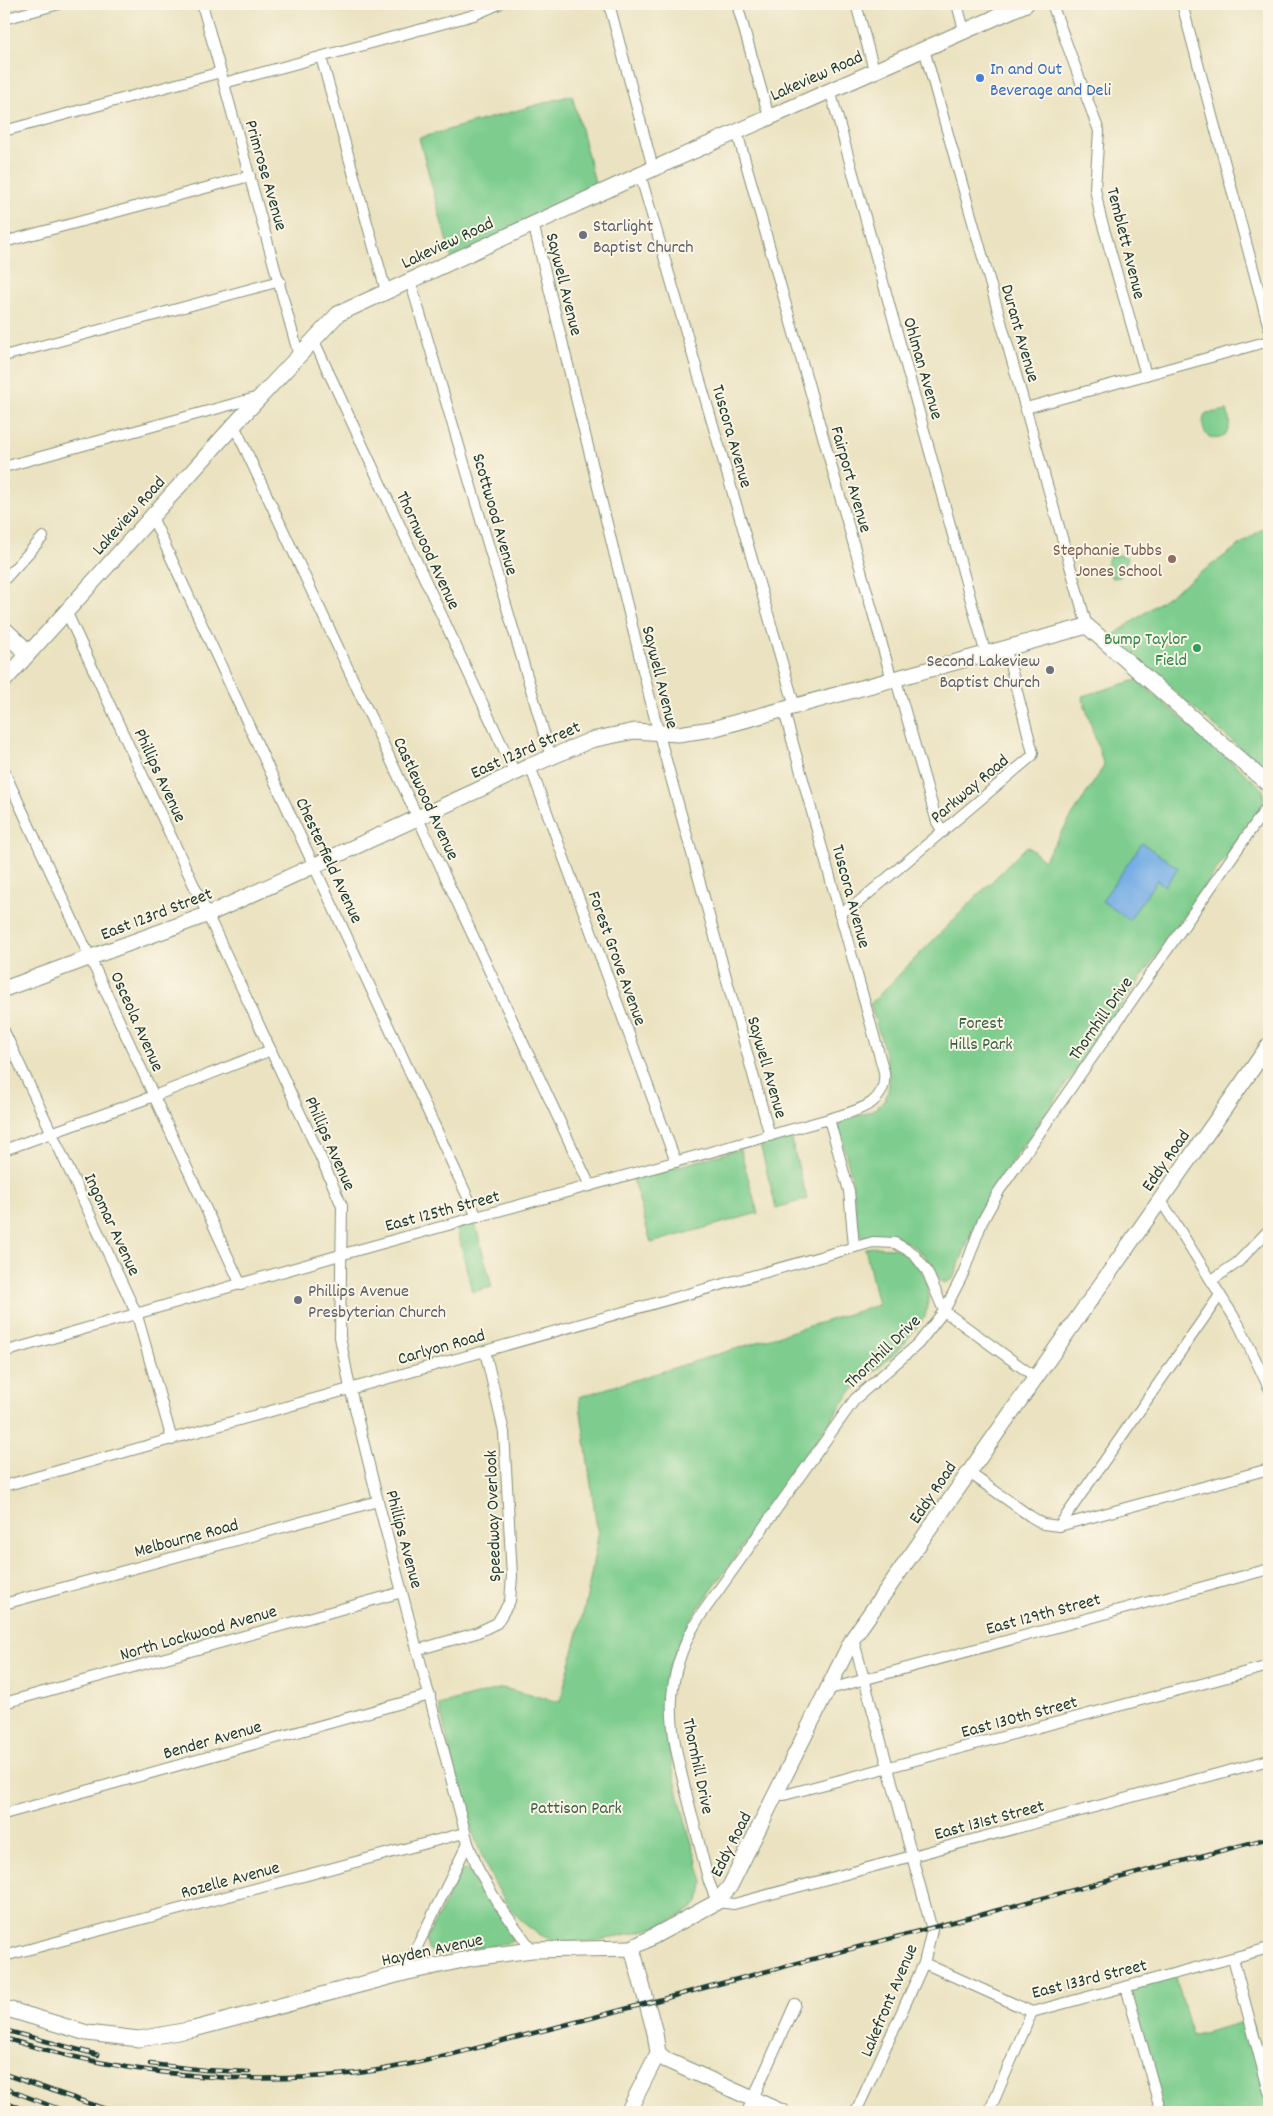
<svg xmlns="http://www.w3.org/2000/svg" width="1273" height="2116" font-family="Dekko,sans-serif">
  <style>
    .green { fill: #7ecd8e; stroke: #4e8561 }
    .water { fill: #77aee5; stroke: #4b768c }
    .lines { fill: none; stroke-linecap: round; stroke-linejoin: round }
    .street-casing { stroke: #84907a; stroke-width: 12 }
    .secondary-casing { stroke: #84907a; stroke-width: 17 }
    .street { stroke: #fff; stroke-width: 10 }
    .secondary { stroke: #fff; stroke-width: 15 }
    .rail-casing { stroke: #1f3d34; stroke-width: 4.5 }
    .rail { stroke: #fcf5e5; stroke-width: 2.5; stroke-dasharray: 8; stroke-linecap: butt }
    .shop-dot { fill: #3f7fe0; stroke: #fcf5e5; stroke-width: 2 }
    .worship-dot { fill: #6b7280; stroke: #fcf5e5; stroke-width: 2 }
    .education-dot { fill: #8d6e63; stroke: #fcf5e5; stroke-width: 2 }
    .leisure-dot { fill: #2e9e5b; stroke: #fcf5e5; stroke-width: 2 }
    .labels { text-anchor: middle; stroke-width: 4; stroke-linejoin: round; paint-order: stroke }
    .shop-label { font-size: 18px; fill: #366cbe; stroke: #fcf5e5; text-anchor: start }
    .street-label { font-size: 18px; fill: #1f3d34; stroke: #fcf5e5 }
    .worship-label { font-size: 18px; fill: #5b616d; stroke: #fcf5e5; text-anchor: start }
    .education-label { font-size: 18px; fill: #785e54; stroke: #fcf5e5; text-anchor: end }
    .leisure-label { font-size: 18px; fill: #27864d; stroke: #fcf5e5; text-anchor: end }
    .park-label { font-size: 18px; fill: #37614a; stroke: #fcf5e5 }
  </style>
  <rect width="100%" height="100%" fill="#fcf5e5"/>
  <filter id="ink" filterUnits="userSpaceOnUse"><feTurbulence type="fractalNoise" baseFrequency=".02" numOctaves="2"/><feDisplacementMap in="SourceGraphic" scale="10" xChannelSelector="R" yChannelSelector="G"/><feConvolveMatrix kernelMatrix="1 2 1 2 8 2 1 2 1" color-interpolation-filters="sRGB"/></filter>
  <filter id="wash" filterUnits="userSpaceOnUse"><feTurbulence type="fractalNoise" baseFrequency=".0096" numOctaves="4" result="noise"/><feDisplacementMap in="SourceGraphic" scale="20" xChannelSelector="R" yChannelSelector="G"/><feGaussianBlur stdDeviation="1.12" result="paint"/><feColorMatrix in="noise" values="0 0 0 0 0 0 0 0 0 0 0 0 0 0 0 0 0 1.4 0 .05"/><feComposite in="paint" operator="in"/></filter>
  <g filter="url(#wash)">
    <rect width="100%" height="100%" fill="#eae2c0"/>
    <g class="green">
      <path d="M572,95L598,194L452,261L419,138Z"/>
      <path d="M1227,410C1240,448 1193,447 1205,414Z"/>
      <path d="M1269,524V773L1111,637Z"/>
      <path d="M1120,555L1128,558L1120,577L1113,578L1104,570L1110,556Z"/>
      <path d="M1137,680L1263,789L1264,800L1261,807L992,1190L981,1210L953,1279L944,1283C936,1280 936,1274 933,1268C917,1240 890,1233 861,1237L858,1236L852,1178L838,1126L840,1122C853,1117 872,1113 882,1103C901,1084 876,1027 870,1004L1027,846L1044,860L1104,766L1082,696Z"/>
      <path d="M790,1136L807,1199L776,1208L760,1144Z"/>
      <path d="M740,1149L758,1213L651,1243L633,1179Z"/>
      <path d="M475,1223L492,1287L472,1292L457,1228Z"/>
      <path d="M874,1247L894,1248L908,1255L920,1268L928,1287L929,1297L925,1317L897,1351L850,1393L690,1621C681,1638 673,1655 669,1674C655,1735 687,1822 703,1883C702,1891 701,1898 696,1904C689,1914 658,1927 646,1930C621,1937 573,1948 549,1939C480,1912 455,1769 439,1705L502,1688L560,1702L586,1602L598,1536L579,1397L878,1305L865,1248Z"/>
      <path d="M466,1869L474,1873L497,1913L513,1932V1939L508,1943L437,1955L428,1949L426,1939L461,1871Z"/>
      <path d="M1175,1974L1192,2036L1250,2020L1269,2092V2112H1161L1127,1987Z"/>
    </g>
    <path class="water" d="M1142,843L1178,868L1165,886L1157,880L1129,920L1102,901Z"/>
  </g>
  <g filter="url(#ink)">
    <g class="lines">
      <defs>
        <g id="street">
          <path d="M202,4L299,356"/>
          <path d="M609,4L653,168"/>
          <path d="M737,4L769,117"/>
          <path d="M856,4L874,70"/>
          <path d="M957,4L964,30"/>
          <path d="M1052,4L1099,131L1095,188L1100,215L1146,375"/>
          <path d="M1182,4L1269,328"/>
          <path d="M4,19L59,4"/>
          <path d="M924,49L1087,626"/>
          <path d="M321,57L386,291"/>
          <path d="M224,83L474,15L499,4"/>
          <path d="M830,90L986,655"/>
          <path d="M4,131L221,72"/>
          <path d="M737,132L890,673L896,680L937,822L943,832"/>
          <path d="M640,174L795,707"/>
          <path d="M533,223L658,731L770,1136"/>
          <path d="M4,242L250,176"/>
          <path d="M410,280L551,757"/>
          <path d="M314,341L515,773"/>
          <path d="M4,356L280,281"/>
          <path d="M1026,408L1269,341"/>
          <path d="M234,425L590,1186"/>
          <path d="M4,467L259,397"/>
          <path d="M152,517L477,1217"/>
          <path d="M4,580L43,537"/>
          <path d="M66,611L321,1158L342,1206L340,1337L350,1388L378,1501L468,1843L479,1871L497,1902L532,1950"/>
          <path d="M4,625L30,650"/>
          <path d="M4,636L23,653"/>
          <path d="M530,766L676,1162"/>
          <path d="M4,771L241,1285"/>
          <path d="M1269,804L999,1191L982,1222L963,1274L944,1311L918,1344L855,1399L698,1619C661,1681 669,1726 686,1792C694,1822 701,1852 709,1882L717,1902L734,1904L1269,1760"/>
          <path d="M839,913L855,905L1032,756L1033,753L1006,649"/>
          <path d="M4,1031L137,1315L172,1440"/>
          <path d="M829,1119L849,1191L854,1246"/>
          <path d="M4,1150L154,1096L271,1050"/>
          <path d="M1160,1199L1239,1325L1269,1388"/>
          <path d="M1212,1280L1237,1263L1269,1230"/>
          <path d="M4,1352L340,1255L829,1119C854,1111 888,1106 884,1072L784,711"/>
          <path d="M968,1472L1030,1516L1043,1524L1059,1526L1269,1469"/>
          <path d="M4,1486L873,1242L895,1243L913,1253L927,1271L944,1311L1035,1377"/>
          <path d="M1059,1526L1220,1295"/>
          <path d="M4,1604L378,1501"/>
          <path d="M853,1638L932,1930L924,1963L856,2112"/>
          <path d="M417,1650L476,1633L497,1623L510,1601L512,1576L504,1432L485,1351"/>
          <path d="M826,1690L1269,1569"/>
          <path d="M4,1703L402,1592"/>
          <path d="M776,1794L784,1795L1269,1666"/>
          <path d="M4,1814L430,1695"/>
          <path d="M4,1956L464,1833"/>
          <path d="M1233,1958L1269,2092"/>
          <path d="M924,1963L1032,2012L1269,1948"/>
          <path d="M404,1973L468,1843"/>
          <path d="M1126,1987L1161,2112"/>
          <path d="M747,2112L795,2004"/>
          <path d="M989,2112L1032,2012"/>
        </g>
        <g id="secondary">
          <path d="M4,681L234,425L338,314L646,172L1026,4"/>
          <path d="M4,989L209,914L530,766L591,740L635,731L678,734L712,729L1087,626L1269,785"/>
          <path d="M632,1948L717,1902L730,1886L853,1638L1269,1045"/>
          <path d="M4,2008L87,2033L139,2039L194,2029L404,1973L472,1958L532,1950L632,1948L655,2033L658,2053L666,2060L782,2112"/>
          <path d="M628,2112L658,2053"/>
        </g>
      </defs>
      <use href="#street" class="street-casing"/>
      <use href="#secondary" class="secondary-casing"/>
      <use href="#street" class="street"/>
      <use href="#secondary" class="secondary"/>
      <defs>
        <g id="rail">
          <path d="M4,2030L98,2055"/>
          <path d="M4,2038C120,2074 237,2087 358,2073C413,2066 465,2051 518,2037C594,2018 669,1997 745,1977C920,1931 1095,1885 1269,1838"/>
          <path d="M150,2064L205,2070L249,2072"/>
          <path d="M4,2074L114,2112"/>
          <path d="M4,2088L67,2112"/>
          <path d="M4,2102L31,2112"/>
        </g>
      </defs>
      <use href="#rail" class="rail-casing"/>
      <use href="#rail" class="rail"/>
    </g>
  </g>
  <circle class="shop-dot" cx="980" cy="78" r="5"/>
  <g class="worship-dot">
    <circle cx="583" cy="235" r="5"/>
    <circle cx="1050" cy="670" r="5"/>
    <circle cx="298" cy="1300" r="5"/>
  </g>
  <circle class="education-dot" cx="1172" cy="559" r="5"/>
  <circle class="leisure-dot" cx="1197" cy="648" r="5"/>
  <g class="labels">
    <g class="shop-label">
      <text x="990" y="74">In and Out<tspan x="990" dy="21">Beverage and Deli</tspan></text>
    </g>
    <g class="street-label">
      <text transform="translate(816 75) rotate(-24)" y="6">Lakeview Road</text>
      <text transform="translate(267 175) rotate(74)" y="6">Primrose Avenue</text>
      <text transform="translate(447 242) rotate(-25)" y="6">Lakeview Road</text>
      <text transform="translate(1127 243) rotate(76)" y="6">Temblett Avenue</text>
      <text transform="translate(565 284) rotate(76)" y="6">Saywell Avenue</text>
      <text transform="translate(1021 333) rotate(74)" y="6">Durant Avenue</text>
      <text transform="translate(924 368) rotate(74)" y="6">Ohlman Avenue</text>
      <text transform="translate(733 436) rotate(74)" y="6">Tuscora Avenue</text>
      <text transform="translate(852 479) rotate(74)" y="6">Fairport Avenue</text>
      <text transform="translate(496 514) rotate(74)" y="6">Scottwood Avenue</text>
      <text transform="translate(128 515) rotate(-48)" y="6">Lakeview Road</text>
      <text transform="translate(429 550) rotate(65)" y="6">Thornwood Avenue</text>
      <text transform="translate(661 677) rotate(76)" y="6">Saywell Avenue</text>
      <text transform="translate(525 749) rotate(-24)" y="6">East 123rd Street</text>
      <text transform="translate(161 775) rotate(65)" y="6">Phillips Avenue</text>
      <text transform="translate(969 788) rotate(-40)" y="6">Parkway Road</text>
      <text transform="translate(427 798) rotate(65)" y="6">Castlewood Avenue</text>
      <text transform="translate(330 860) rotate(65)" y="6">Chesterfield Avenue</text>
      <text transform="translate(852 896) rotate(75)" y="6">Tuscora Avenue</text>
      <text transform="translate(156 913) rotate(-21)" y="6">East 123rd Street</text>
      <text transform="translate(618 958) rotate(70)" y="6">Forest Grove Avenue</text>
      <text transform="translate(1100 1018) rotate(-55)" y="6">Thornhill Drive</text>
      <text transform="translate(138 1021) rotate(66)" y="6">Osceola Avenue</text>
      <text transform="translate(768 1067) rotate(74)" y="6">Saywell Avenue</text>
      <text transform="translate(331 1143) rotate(66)" y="6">Phillips Avenue</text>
      <text transform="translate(1165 1160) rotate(-55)" y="6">Eddy Road</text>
      <text transform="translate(442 1210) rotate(-15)" y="6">East 125th Street</text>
      <text transform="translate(113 1224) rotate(65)" y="6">Ingomar Avenue</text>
      <text transform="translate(441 1346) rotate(-16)" y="6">Carlyon Road</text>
      <text transform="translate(882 1351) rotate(-44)" y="6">Thornhill Drive</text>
      <text transform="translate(932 1492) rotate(-56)" y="6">Eddy Road</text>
      <text transform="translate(492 1516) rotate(-92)" y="6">Speedway Overlook</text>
      <text transform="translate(186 1537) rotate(-15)" y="6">Melbourne Road</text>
      <text transform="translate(405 1539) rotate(75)" y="6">Phillips Avenue</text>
      <text transform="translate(1043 1613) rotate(-15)" y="6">East 129th Street</text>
      <text transform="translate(198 1632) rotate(-16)" y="6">North Lockwood Avenue</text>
      <text transform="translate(1019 1716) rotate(-15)" y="6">East 130th Street</text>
      <text transform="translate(212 1739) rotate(-16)" y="6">Bender Avenue</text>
      <text transform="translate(699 1766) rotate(78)" y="6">Thornhill Drive</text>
      <text transform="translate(989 1819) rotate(-15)" y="6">East 131st Street</text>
      <text transform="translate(730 1844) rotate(-63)" y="6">Eddy Road</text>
      <text transform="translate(230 1879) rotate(-15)" y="6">Rozelle Avenue</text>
      <text transform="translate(432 1949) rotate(-12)" y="6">Hayden Avenue</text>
      <text transform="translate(1089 1978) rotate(-14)" y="6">East 133rd Street</text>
      <text transform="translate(888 2000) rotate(-67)" y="6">Lakefront Avenue</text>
    </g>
    <g class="worship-label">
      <text x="593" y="231">Starlight<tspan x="593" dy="21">Baptist Church</tspan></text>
      <text x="1040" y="666" text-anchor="end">Second Lakeview<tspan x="1040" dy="21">Baptist Church</tspan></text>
      <text x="308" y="1296">Phillips Avenue<tspan x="308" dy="21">Presbyterian Church</tspan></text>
    </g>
    <g class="education-label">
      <text x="1162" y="555">Stephanie Tubbs<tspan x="1162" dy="21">Jones School</tspan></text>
    </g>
    <g class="leisure-label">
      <text x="1187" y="644">Bump Taylor<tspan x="1187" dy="21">Field</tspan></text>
    </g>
    <g class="park-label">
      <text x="981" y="1028">Forest<tspan x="981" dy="21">Hills Park</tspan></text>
      <text x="576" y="1813">Pattison Park</text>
    </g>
  </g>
  <rect width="1273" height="2116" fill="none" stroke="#fcf5e5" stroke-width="20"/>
</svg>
